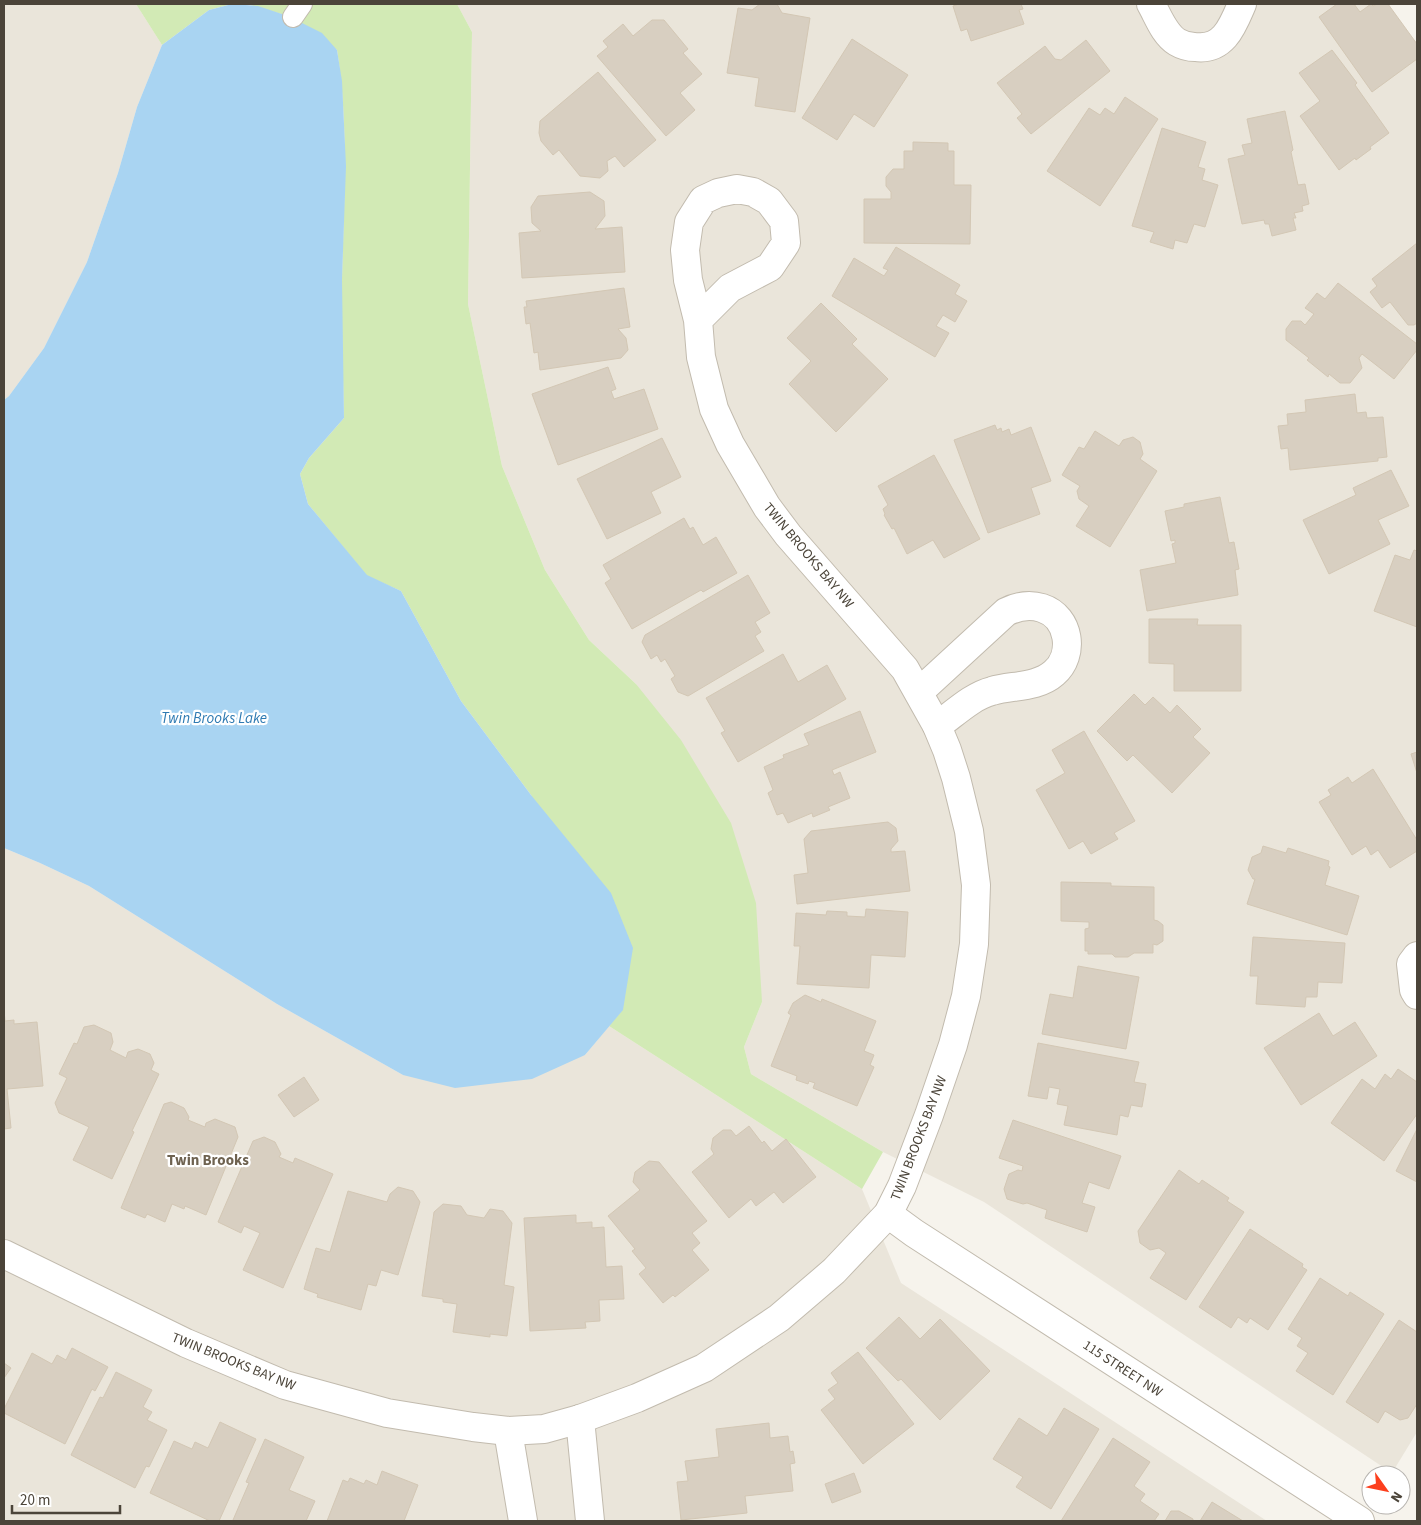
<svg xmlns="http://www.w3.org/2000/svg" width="1421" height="1525" font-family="'Source Sans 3',sans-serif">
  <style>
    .residential { fill: #eae5da }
    .green { fill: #d2eab5 }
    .water { fill: #a9d4f2 }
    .building { fill: #d8cfc1; stroke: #d3c7b4 }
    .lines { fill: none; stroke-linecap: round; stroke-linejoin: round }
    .service-casing { stroke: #c2bbae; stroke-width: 22 }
    .minor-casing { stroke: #c2bbae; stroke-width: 30 }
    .service { stroke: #fff; stroke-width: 20 }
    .minor { stroke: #fff; stroke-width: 28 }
    .labels { text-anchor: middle; stroke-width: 4.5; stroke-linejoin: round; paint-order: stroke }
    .street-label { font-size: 14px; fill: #4b4439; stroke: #fff }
    .water-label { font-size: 15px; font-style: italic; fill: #2e7ab2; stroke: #fff }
    .neighbourhood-label { font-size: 15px; font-weight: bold; fill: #6e6250; stroke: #fff }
  </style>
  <rect width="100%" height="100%" fill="#f6f3ec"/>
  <g class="residential">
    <path d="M4,4H136L162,45L137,107L118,173L87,262L44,348L9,396L4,400Z"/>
    <path d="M457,4H1387L1417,48V1432L1392,1473L984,1202L883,1152L751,1074L744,1047L762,1002L636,684L589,640L545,570L502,466L468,304L472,32Z"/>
    <path d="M4,848L40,863L89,886L277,1004L403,1075L585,1055L609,1026L862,1189L901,1283L1267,1521H4Z"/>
  </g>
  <g class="green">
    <path d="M136,4H232L209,10L162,45Z"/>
    <path d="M247,4H457L472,32L468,304L502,466L545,570L589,640L636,684L681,740L731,823L756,903L762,1002L744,1047L751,1074L883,1152L862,1189L609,1026L623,1009L531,795L461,701L401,591L367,576L308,504L300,474L309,458L344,418C343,371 341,324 342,278C344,201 349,125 337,50L288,16Z"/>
  </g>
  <path class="water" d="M232,4L258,6L288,16L322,33L337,50L342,81L346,166L342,280L344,418L309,458L300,474L308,504L367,575L401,591L461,701L531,795L611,893L633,948L623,1010L585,1055L532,1079L455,1088L403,1075L277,1004L89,886L40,863L4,848V400L9,396L44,348L87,262L118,173L137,107L162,45L209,10Z"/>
  <g class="building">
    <path d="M760,4H777L782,13L810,18L795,112L755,106L759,78L727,73L738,8L752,10Z"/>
    <path d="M959,4H1021L1023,9L1019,10L1024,24L971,41L967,29L961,31L953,6Z"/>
    <path d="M1337,4H1354L1360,12L1371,4L1373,6L1377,4H1388L1417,44V59L1372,92L1319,17Z"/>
    <path d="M652,20H664L688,49L683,53L702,74L680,93L695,110L666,136L597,56L608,47L603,41L623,24L633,36Z"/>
    <path d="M852,39L908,75L874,127L854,114L837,140L802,118Z"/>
    <path d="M1086,40L1110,71L1031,134L1017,118L1022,114L997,83L1045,46L1055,59L1061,60Z"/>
    <path d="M1332,50L1357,83L1355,85L1389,133L1370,147L1371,149L1356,160L1355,158L1339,170L1300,116L1320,101L1299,73Z"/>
    <path d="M598,72L656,140L624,167L615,156L607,161L608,171L600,178L580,176L559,150L553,155L541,141L539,133L540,121Z"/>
    <path d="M1125,97L1158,119L1100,206L1047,171L1089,108L1100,115L1105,108L1114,114Z"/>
    <path d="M1285,111L1293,150L1291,152L1298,185L1305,184L1309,204L1302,206L1303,211L1294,213L1296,218H1293L1296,230L1272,236L1269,224H1265L1264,220L1242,224L1228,159L1245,155L1242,145L1252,143L1247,119Z"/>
    <path d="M1162,128L1206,142L1198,167L1205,169L1202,180L1218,185L1205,227L1194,224L1187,243L1175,240L1173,249L1150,242L1154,232L1132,226Z"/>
    <path d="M913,142L948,143V151H954V185H971L970,244L864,243V199H891V192L886,186V177L893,169H904V151H913Z"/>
    <path d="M590,192L604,201L605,216L595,229L622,227L625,272L522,278L519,233L541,231L532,223L531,207L538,196Z"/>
    <path d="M1417,243V323L1414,325H1408L1390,302L1382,308L1370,292L1377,286L1372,279Z"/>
    <path d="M896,247L960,285L955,294L967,301L955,322L943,315L936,326L949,333L935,357L832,296L854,258L884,276L888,270L883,268Z"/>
    <path d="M1338,283L1417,344V350L1394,379L1362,354L1359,358L1362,368L1350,383H1340L1329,374L1328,377L1307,360L1309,358L1286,340V329L1292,321H1301L1305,325L1314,314L1305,308L1317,293L1325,299Z"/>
    <path d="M624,288L630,327L618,329L626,338L628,350L621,358L540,370L538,352L534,353L530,323L526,324L524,307H527L526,301Z"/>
    <path d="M821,303L857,339L852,344L888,379L836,432L789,384L811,361L787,338Z"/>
    <path d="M608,367L616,389L611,391L614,399L644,389L658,429L558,465L532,394Z"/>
    <path d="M1355,394L1357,413L1366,412L1367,418L1383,417L1387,457L1378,458V461L1290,470L1288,448L1281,449L1278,426L1288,425L1287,414L1306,412L1305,400Z"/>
    <path d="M995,425L997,430L1001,428L1002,432L1009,429L1011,435L1031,427L1051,481L1031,488L1040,514L988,533L954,440Z"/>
    <path d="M1095,431L1119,446L1123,440L1133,437L1140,442L1143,454L1140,459L1157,471L1110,547L1076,526L1089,506L1079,499L1077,491L1080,486L1062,475L1079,447L1084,449Z"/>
    <path d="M662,438L681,477L651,492L661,513L607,539L577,479Z"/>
    <path d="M934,455L980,539L944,558L933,540L907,554L894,528L892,529L884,515L885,514L883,509L888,505L878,486Z"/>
    <path d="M1391,470L1409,506L1378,520L1390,544L1329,574L1303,520L1356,495L1353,488Z"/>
    <path d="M1220,497L1229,543L1234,542L1239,569L1235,570L1238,595L1147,611L1140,570L1176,563L1172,544L1175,543V540L1171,541L1165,511L1184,507V504Z"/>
    <path d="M684,518L690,529L693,527L703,545L716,537L737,573L703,592L701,590L632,629L605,583L611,579L603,565Z"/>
    <path d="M1414,550L1417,551V627L1374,611L1395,555L1410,560Z"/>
    <path d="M748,575L770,613L755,622L761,632L755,636L764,651L688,696L678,692L671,679L675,676L665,659L661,662L657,655L651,659L642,642L645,635Z"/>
    <path d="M1149,619H1198L1197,625H1241V691H1174V664L1149,663Z"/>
    <path d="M783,654L798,682L827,665L846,699L738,762L721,733L725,731L706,698Z"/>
    <path d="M1134,694L1145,705L1153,697L1170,713L1177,705L1201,729L1193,737L1210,753L1172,793L1133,755L1127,761L1097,731Z"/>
    <path d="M860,711L876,752L832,770L834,775L840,772L850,798L828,807L830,810L813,817L812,813L788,823L783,813L777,815L768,793L773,790L764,767L784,758L783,755L809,745L804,734Z"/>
    <path d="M1084,731L1135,821L1114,833L1118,839L1091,854L1083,841L1069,849L1036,790L1065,773L1052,750Z"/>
    <path d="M1417,752V773L1411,754Z"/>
    <path d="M1373,769L1417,840V851L1390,868L1378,850L1371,855L1366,846L1352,855L1319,802L1331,795L1328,790L1348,777L1352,783Z"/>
    <path d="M888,822L896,828L898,841L891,849V852L905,851L910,891L797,904L794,875L808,873L804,839L811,831Z"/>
    <path d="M1263,846L1286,853L1288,848L1329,861L1328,866L1330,867L1325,885L1359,896L1347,935L1247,904L1255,879H1253L1248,870L1252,857L1261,853Z"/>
    <path d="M1061,882L1111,883V886L1154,887V920L1158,921L1163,925V941L1157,945L1153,944V953H1134L1128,957H1115L1112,954H1088V951H1085V929L1089,928V922L1061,921Z"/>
    <path d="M866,909L908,912L905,957L871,955L869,988L797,984L800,946H794L796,913L826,915L827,911L847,912V916L865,917Z"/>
    <path d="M1253,937L1345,943L1342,983L1318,982L1317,997H1306L1305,1007L1256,1004L1258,976H1250Z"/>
    <path d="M1078,966L1139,977L1126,1049L1042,1034L1050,994L1073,998Z"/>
    <path d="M805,995L821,1002L822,999L876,1021L864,1051L874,1055L870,1065L874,1067L857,1106L813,1088L815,1083L809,1081L808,1084L796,1080L797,1076L771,1066L791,1015L788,1013L793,1003Z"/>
    <path d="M4,1010L5,1021L14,1020V1024L37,1022L43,1086L7,1089L11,1128L4,1129Z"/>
    <path d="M1319,1013L1333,1036L1355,1022L1377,1056L1301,1105L1264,1048Z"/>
    <path d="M94,1025L111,1033L113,1042L110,1050L126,1058L128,1052L138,1049L150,1054L154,1063L151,1070L159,1074L132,1131L134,1132L112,1179L73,1160L89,1127L59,1113L55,1103L67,1078L59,1074L74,1043L77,1044L84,1027Z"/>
    <path d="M1038,1043L1139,1062L1134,1082L1146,1084L1142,1107L1131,1105L1128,1117L1120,1115L1117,1135L1064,1125L1068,1106L1057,1104L1060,1089L1049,1087L1047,1099L1028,1096Z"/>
    <path d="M1398,1069L1417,1082V1114L1384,1161L1331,1123L1362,1079L1375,1089L1385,1074L1391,1079Z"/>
    <path d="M304,1077L319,1100L294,1117L278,1095Z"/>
    <path d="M171,1102L184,1108L189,1117L188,1120L205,1127L206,1123L215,1119L235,1127L238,1137L206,1215L185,1206L184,1209L172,1204L165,1222L147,1214L145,1218L121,1208L164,1104Z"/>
    <path d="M1013,1120L1121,1156L1109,1189L1089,1182L1082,1203L1095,1207L1087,1232L1045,1218L1047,1210L1027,1203L1023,1204L1007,1199L1004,1189L1009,1174L1018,1170L1022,1171L1023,1166L999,1158Z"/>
    <path d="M749,1126L762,1143L764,1141L772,1151L786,1139L816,1177L783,1203L774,1192L756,1206L751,1199L729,1218L692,1172L714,1154L711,1149L713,1138L723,1130H731L736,1136Z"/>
    <path d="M1417,1129V1182L1396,1171Z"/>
    <path d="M264,1137L275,1142L281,1154L279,1157L293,1163L295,1158L333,1174L283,1288L243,1270L260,1233L244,1226L241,1233L218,1222L253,1141Z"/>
    <path d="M649,1161L659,1162L707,1221L692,1233L700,1243L692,1250L709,1270L675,1297L673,1295L663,1303L639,1274L646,1268L632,1251L635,1249L608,1216L640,1190L633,1182L635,1172Z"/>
    <path d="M1179,1170L1199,1184L1202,1180L1229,1198L1227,1201L1244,1212L1186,1300L1150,1278L1166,1253L1159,1248L1150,1250L1140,1243L1138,1231Z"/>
    <path d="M398,1187L413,1191L420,1202L398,1275L381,1270L376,1286L368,1284L361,1310L317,1297L318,1294L304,1289L316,1248L330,1252L348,1191L387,1202L390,1194Z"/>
    <path d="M443,1204L461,1206L467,1215L484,1218L490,1209L503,1211L512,1223L504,1285L514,1287L507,1336L490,1334V1337L453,1332L457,1304L443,1302V1299L422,1296L434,1212Z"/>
    <path d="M576,1215V1223L592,1222V1228L604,1227L606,1267L622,1266L624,1299L599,1300L600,1321L585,1322L586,1328L530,1331L524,1218Z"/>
    <path d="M1250,1229L1303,1264L1302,1267L1307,1270L1268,1330L1250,1318L1247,1323L1238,1317L1231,1328L1199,1307Z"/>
    <path d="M1320,1278L1348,1296L1350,1292L1384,1314L1333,1395L1296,1371L1308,1353L1297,1346L1302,1338L1288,1329Z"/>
    <path d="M899,1317L920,1339L940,1319L990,1371L940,1420L901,1379L898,1381L866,1348Z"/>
    <path d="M1399,1320L1417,1332V1404L1408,1418L1400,1420L1385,1411L1378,1423L1346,1402Z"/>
    <path d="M72,1348L108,1367L95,1391L92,1389L65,1444L4,1413V1409L32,1353L52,1364L57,1355L66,1360Z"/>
    <path d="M858,1352L914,1424L863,1464L821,1410L835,1399L828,1390L838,1383L831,1373Z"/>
    <path d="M4,1363L11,1368L4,1378Z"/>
    <path d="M116,1372L152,1390L143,1407L152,1412L147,1420L167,1430L149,1467L146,1466L135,1488L71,1455L100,1397L103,1398Z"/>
    <path d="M1064,1408L1099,1429L1051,1509L1016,1487L1023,1477L993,1459L1019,1418L1047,1436Z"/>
    <path d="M220,1422L256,1439L219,1521H210L150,1493L174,1441L192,1449L195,1442L208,1448Z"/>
    <path d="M769,1423L770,1438L788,1436L790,1452L793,1451L795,1463L790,1464L793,1491L745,1496L747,1513L681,1520L677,1482L688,1481L685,1461L719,1457L716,1429Z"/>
    <path d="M1113,1438L1150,1462L1134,1486L1145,1494L1140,1501L1159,1514L1154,1521H1061Z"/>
    <path d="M265,1439L304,1457L289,1490L315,1501L306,1521H236L233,1520L249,1483L246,1482Z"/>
    <path d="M382,1471L418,1485L404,1521H327L343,1480L348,1482L350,1478L364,1484L366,1480L377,1485Z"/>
    <path d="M854,1473L861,1492L832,1503L825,1484Z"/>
    <path d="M1212,1502L1243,1521H1200Z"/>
    <path d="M1171,1511H1179L1193,1519V1521H1165Z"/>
  </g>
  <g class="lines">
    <defs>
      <path id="service" d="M293,17L302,4"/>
      <g id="minor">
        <path d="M1151,4C1158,16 1164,34 1177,42C1182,45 1190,47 1195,47C1224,51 1233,25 1242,4"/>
        <path d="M919,692L1006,612C1018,606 1029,604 1042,608C1070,617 1075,655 1054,673C1037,688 1012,685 992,691C972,696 954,714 937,726"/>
        <path d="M1417,956L1411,964L1414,990L1417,995"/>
        <path d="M888,1214L914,1233L1360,1521"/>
        <path d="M4,1254L186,1343L285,1385L387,1413L473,1427L508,1431L544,1429L580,1419L637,1398L704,1368L779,1318L834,1271L888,1214L902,1186L929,1115L953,1045L966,996L974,944L976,885L969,831L956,778L947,750L937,726L905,669L788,535L767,507L730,444L714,409L701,357L698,320L688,280L685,250L689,222L703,200L718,193L737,189L753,192L769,201L784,221L786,243L770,267L730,288L698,320"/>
        <path d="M580,1419L590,1521"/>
        <path d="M508,1431L523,1521"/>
      </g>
    </defs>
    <use href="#service" class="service-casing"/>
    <use href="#minor" class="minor-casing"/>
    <use href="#service" class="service"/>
    <use href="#minor" class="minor"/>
  </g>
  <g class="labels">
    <g class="street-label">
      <text transform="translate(809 555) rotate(50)" y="5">TWIN BROOKS BAY NW</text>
      <text transform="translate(918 1138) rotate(-69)" y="5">TWIN BROOKS BAY NW</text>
      <text transform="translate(234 1361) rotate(22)" y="5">TWIN BROOKS BAY NW</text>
      <text transform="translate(1123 1368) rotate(33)" y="5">115 STREET NW</text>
    </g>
    <g class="water-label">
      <text x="214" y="723">Twin Brooks Lake</text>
    </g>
    <g class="neighbourhood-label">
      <text x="208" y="1165">Twin Brooks</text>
    </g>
  </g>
  <rect width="1421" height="1525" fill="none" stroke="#4b4439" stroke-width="10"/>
  <g transform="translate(1386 1490) rotate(123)"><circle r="24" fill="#ffffff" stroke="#b7b4b0"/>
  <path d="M0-4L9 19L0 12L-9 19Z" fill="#fc3f1d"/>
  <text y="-8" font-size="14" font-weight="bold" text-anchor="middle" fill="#4b4439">N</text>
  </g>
  <path d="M12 1505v8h108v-8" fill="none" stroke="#4b4439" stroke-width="2.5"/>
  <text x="20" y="1505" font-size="15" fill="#4b4439" stroke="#ffffff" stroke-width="4" paint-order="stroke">20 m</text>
</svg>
